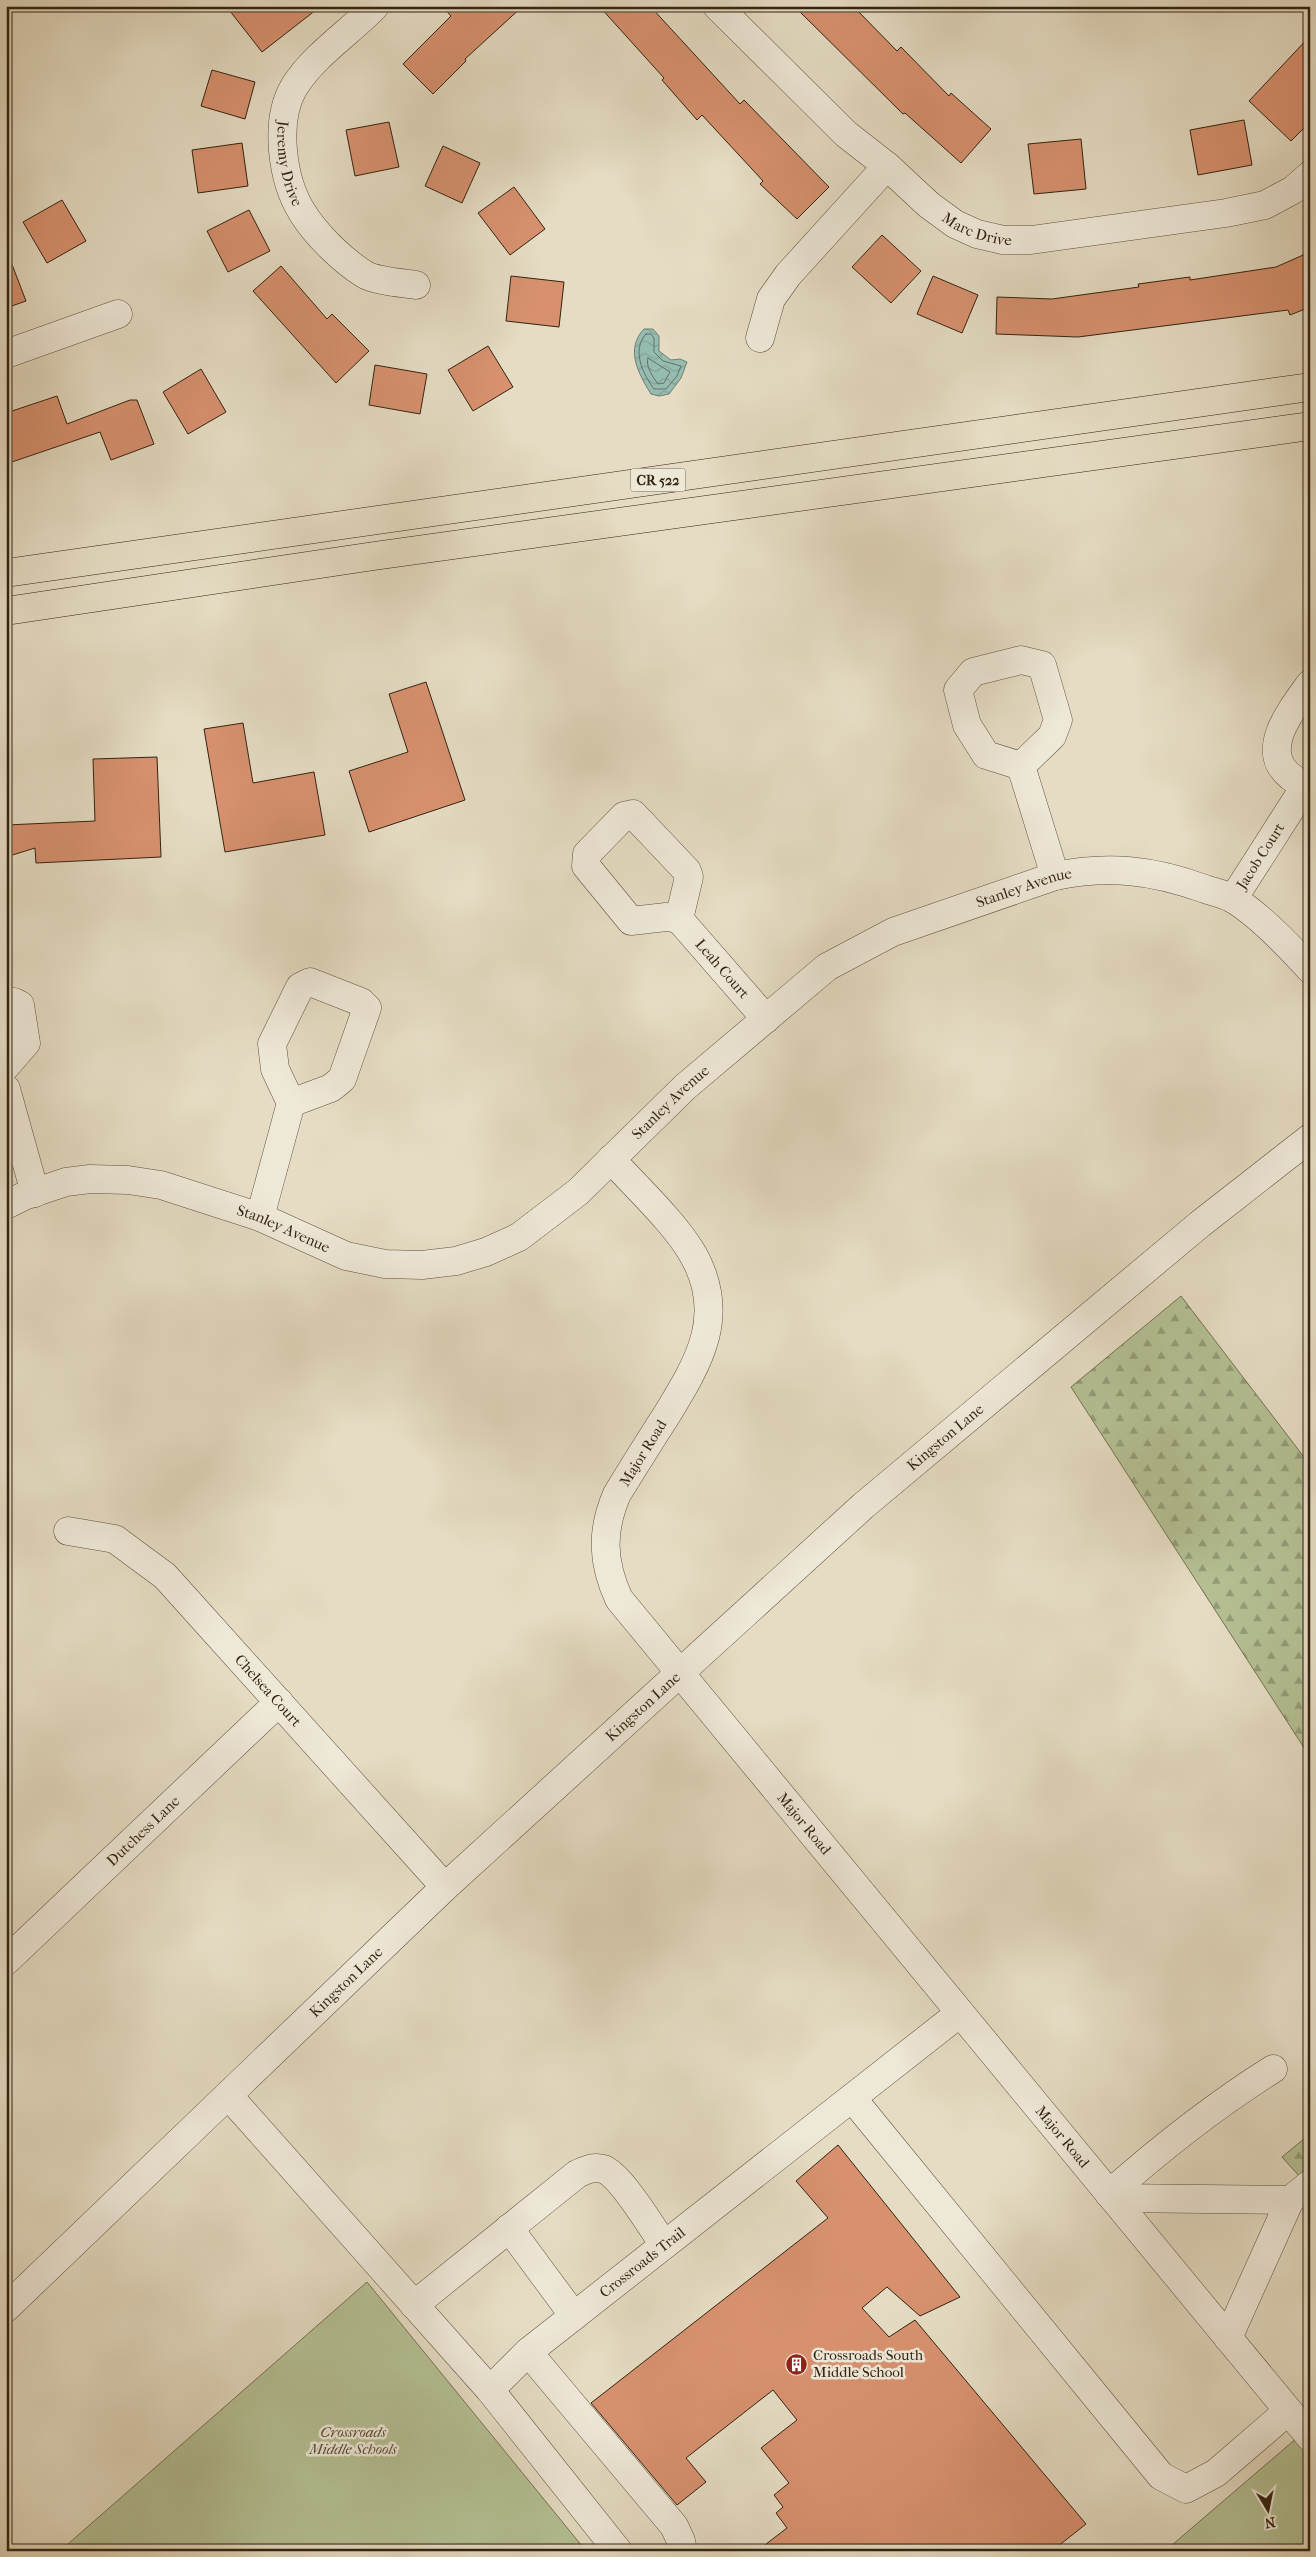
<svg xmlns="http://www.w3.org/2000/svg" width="1316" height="2557" font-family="'IM FELL French Canon',serif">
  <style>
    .green { fill: #b4c094; stroke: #747252 }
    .forest { fill: url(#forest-firs); stroke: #747252 }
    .water { fill: url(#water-waves); stroke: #6e7f71 }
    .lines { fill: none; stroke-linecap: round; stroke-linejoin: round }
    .shore { stroke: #647061; stroke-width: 1 }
    .building { fill: #d7916f; stroke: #332311 }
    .minor-casing { stroke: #60513e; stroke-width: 29 }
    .major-casing { stroke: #332311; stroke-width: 29 }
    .minor { stroke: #eee8d8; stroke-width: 28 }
    .major { stroke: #e5dcc3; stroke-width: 28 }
    .labels { text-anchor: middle; stroke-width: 5; stroke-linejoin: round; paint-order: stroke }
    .shield { fill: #eee8d8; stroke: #6b5e4d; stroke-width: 1 }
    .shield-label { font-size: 14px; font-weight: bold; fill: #332311 }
    .street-label { font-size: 15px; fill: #332311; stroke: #eee8d8 }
    .poi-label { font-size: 15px; fill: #332311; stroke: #eee8d8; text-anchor: start }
    .park-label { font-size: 15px; font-style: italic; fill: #534a32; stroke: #eee8d8 }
  </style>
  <defs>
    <pattern id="forest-firs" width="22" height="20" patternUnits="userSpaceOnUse" patternTransform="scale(1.25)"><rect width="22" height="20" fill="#b4c094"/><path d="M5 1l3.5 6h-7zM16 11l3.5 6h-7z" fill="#939c77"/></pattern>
    <pattern id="water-waves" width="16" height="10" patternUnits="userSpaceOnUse" patternTransform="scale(1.25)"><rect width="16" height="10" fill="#96bcb1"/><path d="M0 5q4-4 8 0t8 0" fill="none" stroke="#82a197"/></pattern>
  </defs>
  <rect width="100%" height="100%" fill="#e5dcc3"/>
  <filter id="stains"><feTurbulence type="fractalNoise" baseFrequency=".004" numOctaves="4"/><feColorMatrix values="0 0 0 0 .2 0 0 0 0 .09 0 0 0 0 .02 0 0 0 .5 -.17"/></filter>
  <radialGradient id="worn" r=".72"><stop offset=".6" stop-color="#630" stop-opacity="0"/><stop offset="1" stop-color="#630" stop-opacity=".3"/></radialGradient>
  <g class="green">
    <path d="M367,2282L586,2551H60Z"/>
    <path d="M1305,2431L1310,2437V2551H1165Z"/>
  </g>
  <g class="forest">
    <path d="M1181,1296L1310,1465V1757L1071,1387Z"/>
    <path d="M1310,2134V2188L1282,2157Z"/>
  </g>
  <path class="water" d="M644,329H653L659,336V351L671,360L680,359L687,362L681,378L669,394L659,396L651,394C638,373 625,349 644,329Z"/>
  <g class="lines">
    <g class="shore">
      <path d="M646,334H651L654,338V352L663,361L681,366L677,376L666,389H654C643,374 631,350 646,334Z"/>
      <path d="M648,358L670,372L664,383L658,384C653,377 645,366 648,358Z"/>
    </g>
  </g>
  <g class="building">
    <path d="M226,6H321L262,52Z"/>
    <path d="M442,6H523L465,59L466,61L433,94L403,64L451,16Z"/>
    <path d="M599,6H650L740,104L744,100L829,187L797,219L760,184L763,181L702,115L697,120L662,80L664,78Z"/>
    <path d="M794,6H853L897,51L901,47L949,96L951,93L991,129L961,163L905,113L903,114Z"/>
    <path d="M1310,36V122L1291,141L1249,101Z"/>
    <path d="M212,70L255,82L245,119L201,106Z"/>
    <path d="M1244,120L1252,165L1198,175L1190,130Z"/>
    <path d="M389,122L399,167L355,176L346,130Z"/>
    <path d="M1081,139L1086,189L1034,194L1028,144Z"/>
    <path d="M242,143L248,186L198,193L192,150Z"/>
    <path d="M443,146L480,163L462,203L425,186Z"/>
    <path d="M514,187L545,229L510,255L478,213Z"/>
    <path d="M62,200L86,241L47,263L23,222Z"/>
    <path d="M249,210L270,251L228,272L207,231Z"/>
    <path d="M882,235L921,271L891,303L852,267Z"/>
    <path d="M1310,252V307L1290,315L1288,310L1078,337L996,334L997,297L1052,299L1139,287L1138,284L1190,277V280L1276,267Z"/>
    <path d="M8,254L26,301L6,308V255Z"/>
    <path d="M281,266L327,319L332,314L369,351L336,383L253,291Z"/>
    <path d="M511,276L564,282L559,327L506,321Z"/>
    <path d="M933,276L978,295L962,333L917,314Z"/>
    <path d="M488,346L513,387L473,411L448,370Z"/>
    <path d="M375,365L427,374L420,414L369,405Z"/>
    <path d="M201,369L226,412L188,434L163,392Z"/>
    <path d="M57,396L67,424L130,400H137L154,444L111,460L100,432L6,464V413Z"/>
    <path d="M426,682L465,800L369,832L349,771L408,752L389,694Z"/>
    <path d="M243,723L253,783L314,772L325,835L225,852L204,729Z"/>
    <path d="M157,757L161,857L36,863L35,848L6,857V825L95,821L93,759Z"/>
    <path d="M838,2145L960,2297L920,2316L887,2287L862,2308L889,2337L915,2320L1086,2524L1052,2551H757L787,2528L776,2513L783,2507L774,2495L789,2483L761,2448L797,2420L773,2390L686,2458L706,2482L677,2505L591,2403L828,2218L796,2181Z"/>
  </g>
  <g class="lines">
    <defs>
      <g id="minor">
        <path id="s1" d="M375,6C349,33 314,55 294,87C274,121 282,180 302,212C316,235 342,260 364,274C375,281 403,283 416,285"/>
        <path id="s2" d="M717,6L846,134L887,166L929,205L955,224L977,234L1003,240H1031L1226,213L1265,205L1293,190L1310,175"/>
        <path d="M760,338L771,299L788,275L887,166"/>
        <path d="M6,354L118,314"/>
        <path d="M1021,660L1042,665L1058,720L1052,736L1021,766L986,755L967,725L958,690L973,672Z"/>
        <path d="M1310,684C1292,709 1258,750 1290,776C1297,781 1302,787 1310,789"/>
        <path d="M1021,766L1055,876"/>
        <path d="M633,814L687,871L689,877L679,919L666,917L631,921L586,866L587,854L624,816Z"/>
        <path id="s3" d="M1233,899L1304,788"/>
        <path id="s4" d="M679,919L766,1019"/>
        <path d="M310,982L361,1002L367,1008L342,1079L331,1088L291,1103L275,1069L272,1044L300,987Z"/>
        <path d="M6,1002H14L20,1005L26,1043L6,1066"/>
        <path d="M6,1089L35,1193"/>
        <path id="s5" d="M611,1159C637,1188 671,1219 691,1251C729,1314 699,1362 666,1416C649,1442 633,1468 617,1494C601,1531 602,1562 619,1599L1310,2437"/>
        <path id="s6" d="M6,1205L24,1196L66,1182L90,1179L128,1180L161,1185L260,1217L346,1256L385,1264L422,1265L456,1261L486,1252L519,1237L578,1192L685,1087L827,967L893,932L1055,876C1109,865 1153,870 1205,889C1214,892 1225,894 1233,899C1258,914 1290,947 1310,969"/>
        <path d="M260,1217L291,1103"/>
        <path id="s7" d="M68,1531L115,1539L165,1576L445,1887"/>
        <path id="s8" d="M6,1961L279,1702"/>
        <path d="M228,2095L490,2390L618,2551"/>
        <path d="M852,2098L1161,2476L1186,2489L1216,2473L1288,2411"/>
        <path d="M1109,2194C1161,2148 1214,2106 1273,2069"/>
        <path d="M1113,2198L1290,2200"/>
        <path d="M509,2228L574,2316"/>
        <path d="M414,2305L577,2174C586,2170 593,2166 603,2169C620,2174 653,2229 664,2245"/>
        <path id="s9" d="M6,2308L445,1887L863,1506L1200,1224L1310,1138"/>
        <path d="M1228,2338L1290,2200L1310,2184"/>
        <path d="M528,2352L674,2526L681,2541L683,2551"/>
        <path id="s10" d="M490,2390L528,2352L960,2013"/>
      </g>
      <g id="major">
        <path d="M6,573L1310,387"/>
        <path d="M6,611L374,556L1310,426"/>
      </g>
    </defs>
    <use href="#minor" class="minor-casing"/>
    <use href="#major" class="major-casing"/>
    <use href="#minor" class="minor"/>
    <use href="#major" class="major"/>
  </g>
  <defs>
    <symbol id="building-disc" viewBox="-11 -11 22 22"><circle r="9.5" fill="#8f2418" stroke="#eee8d8"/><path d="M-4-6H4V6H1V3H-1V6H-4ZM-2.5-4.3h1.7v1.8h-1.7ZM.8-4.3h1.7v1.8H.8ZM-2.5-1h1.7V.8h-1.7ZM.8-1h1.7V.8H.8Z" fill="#fff"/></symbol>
  </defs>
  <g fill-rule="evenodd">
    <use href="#building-disc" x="784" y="2352" width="25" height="25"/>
  </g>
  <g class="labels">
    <rect class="shield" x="630.5" y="468.5" width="55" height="23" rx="4"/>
    <g class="shield-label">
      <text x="658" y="485">CR 522</text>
    </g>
    <g class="street-label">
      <text dy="5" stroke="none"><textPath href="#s1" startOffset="194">Jeremy Drive</textPath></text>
      <text dy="5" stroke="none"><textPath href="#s2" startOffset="346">Marc Drive</textPath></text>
      <text dy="5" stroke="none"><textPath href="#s3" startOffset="51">Jacob Court</textPath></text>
      <text dy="5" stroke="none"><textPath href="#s6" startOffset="1160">Stanley Avenue</textPath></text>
      <text dy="5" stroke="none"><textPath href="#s4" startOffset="66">Leah Court</textPath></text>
      <text dy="5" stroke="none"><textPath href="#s6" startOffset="740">Stanley Avenue</textPath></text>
      <text dy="5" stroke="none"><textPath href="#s6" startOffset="290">Stanley Avenue</textPath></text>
      <text dy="5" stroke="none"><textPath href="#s9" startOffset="1281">Kingston Lane</textPath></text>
      <text transform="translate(643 1453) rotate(-58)" y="5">Major Road</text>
      <text dy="5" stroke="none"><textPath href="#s7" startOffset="264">Chelsea Court</textPath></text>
      <text dy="5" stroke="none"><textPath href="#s9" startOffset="876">Kingston Lane</textPath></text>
      <text dy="5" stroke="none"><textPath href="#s5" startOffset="792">Major Road</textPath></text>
      <text dy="5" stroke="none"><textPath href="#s8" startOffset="189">Dutchess Lane</textPath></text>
      <text dy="5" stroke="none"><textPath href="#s9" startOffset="471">Kingston Lane</textPath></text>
      <text dy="5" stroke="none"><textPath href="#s5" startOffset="1198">Major Road</textPath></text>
      <text dy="5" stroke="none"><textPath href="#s10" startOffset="199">Crossroads Trail</textPath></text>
    </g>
    <g class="poi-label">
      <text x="813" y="2360">Crossroads South<tspan x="813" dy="17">Middle School</tspan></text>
    </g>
    <g class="park-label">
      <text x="353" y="2437">Crossroads<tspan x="353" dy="17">Middle Schools</tspan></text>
    </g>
  </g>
  <rect width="1316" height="2557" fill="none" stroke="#e5dcc3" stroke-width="25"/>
  <rect x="8" y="8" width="1301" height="2542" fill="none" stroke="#332311" stroke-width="2.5"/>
  <rect x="12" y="12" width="1291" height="2532" fill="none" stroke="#332311"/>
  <g transform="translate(1268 2510) rotate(170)" stroke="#eee8d8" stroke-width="4" paint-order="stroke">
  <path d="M0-4L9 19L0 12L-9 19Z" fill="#332311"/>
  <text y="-8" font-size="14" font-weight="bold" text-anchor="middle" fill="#332311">N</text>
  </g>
  <rect width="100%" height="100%" filter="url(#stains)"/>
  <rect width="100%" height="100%" fill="url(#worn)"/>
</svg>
